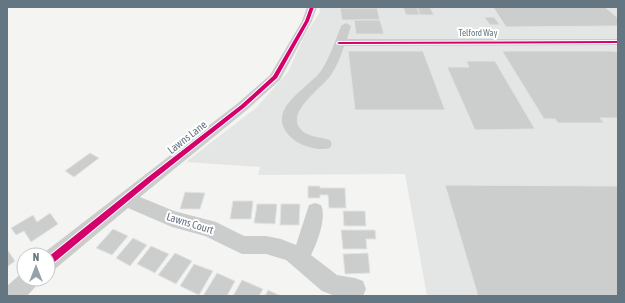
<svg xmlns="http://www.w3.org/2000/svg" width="625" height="303" font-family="'Asap Condensed',sans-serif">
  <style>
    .built { fill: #e4e5e5 }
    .building { fill: #cccecd; stroke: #e3e3e2 }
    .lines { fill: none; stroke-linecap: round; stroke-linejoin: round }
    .minor { fill: #cbcdcd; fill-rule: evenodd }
    .cycleway-casing { stroke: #fff; stroke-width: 2 }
    .cycleway { fill: #d6006c; fill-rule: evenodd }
    .labels { text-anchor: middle; stroke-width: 4; stroke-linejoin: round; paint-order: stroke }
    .far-street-label { font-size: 9px; fill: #647682; stroke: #fff }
    .street-label { font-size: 11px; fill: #647682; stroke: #fff }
  </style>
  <rect width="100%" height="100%" fill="#f4f4f2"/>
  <path class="built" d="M319,7H618V296H427L405,174L258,175L260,167L186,162L257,107L288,72L305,35L320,12Z"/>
  <g class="building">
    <path d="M403,7H417L420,15H406Z"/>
    <path d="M417,7H430L434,15H420Z"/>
    <path d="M493,7H605L618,18V26L506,27Z"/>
    <path d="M340,8H377L380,20H342Z"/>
    <path d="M484,17H494L500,25H490Z"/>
    <path d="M354,20H380L384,34H356Z"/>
    <path d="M348,51H423L445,110H355Z"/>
    <path d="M502,51H612L618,52V118H600L604,123H558L555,119H544Z"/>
    <path d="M466,61H495L535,129L475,130L447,67H469Z"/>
    <path d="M90,153L99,158L74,177L65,171Z"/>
    <path d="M445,185L618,186V296H478Z"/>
    <path d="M308,186H320V188H345L346,208H329L328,195H320V198H308Z"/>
    <path d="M185,192L205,193L200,209H180Z"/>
    <path d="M233,201H253L251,219H230Z"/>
    <path d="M257,204H277L275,224L254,223Z"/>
    <path d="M281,204H300L299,225H280Z"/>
    <path d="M343,211H365L366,226H344Z"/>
    <path d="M50,213L58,224L31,242L24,231L16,235L11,228L33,215L37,222Z"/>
    <path d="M113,229L128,236L112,255L96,248Z"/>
    <path d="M341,230H375L376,239H366L367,249H343Z"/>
    <path d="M133,238L147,245L130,266L116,258Z"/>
    <path d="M151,246L169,254L155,273L137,264Z"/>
    <path d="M7,249L15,261L7,267Z"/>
    <path d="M175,253L192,261L176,284L158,275Z"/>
    <path d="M368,253L370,273L345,274L343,254Z"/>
    <path d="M194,264L213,271L199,295L180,286Z"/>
    <path d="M217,273L235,281L227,296H203Z"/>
    <path d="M242,280L263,289L259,296H233Z"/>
    <path d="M268,290L281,296H265Z"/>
  </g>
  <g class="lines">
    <g class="minor">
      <path d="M307,7H317L312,21L280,80L248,109L140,197L174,211L216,222L244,236H266L281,239L296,245L309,205L315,203L321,205C327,218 317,243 311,255L337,275L355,278L363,281L366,289L363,296H335L322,291L286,260L266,254H242L205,236L172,227L128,208L55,269L48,272V255H41L238,103L270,75L302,21Z"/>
      <path d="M346,23L351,26L347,39H618V45L344,46C341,56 337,66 331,75C323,87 288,110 299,127C305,137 320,137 330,140L332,144L330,148C320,151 306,147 297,142C291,138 286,133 283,126C275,104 310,86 321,71C330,57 335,41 341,26Z"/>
      <path d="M24,271V279H40L36,286L27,296H7V286Z"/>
    </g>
    <defs>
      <g id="cycleway">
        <path d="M310,7H314L309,21L277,78L245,107L152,181L51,265L48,266V257L148,177L241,105L273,76L305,21Z"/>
        <path d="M618,41V43L339,44L337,43L339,42Z"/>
      </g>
    </defs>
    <use href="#cycleway" class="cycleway-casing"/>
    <use href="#cycleway" class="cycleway"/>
  </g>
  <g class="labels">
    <g class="far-street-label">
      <text x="478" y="36">Telford Way</text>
    </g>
    <g class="street-label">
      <text transform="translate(187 137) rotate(-38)" y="4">Lawns Lane</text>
      <text transform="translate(190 223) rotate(17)" y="4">Lawns Court</text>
    </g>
  </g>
  <rect width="625" height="303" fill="none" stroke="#647682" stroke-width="16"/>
  <g transform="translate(36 267)"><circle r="19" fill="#ffffff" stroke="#c1c8cd"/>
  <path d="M0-3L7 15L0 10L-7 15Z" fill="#96a2a9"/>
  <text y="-6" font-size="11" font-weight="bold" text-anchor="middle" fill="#647682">N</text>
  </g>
</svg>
